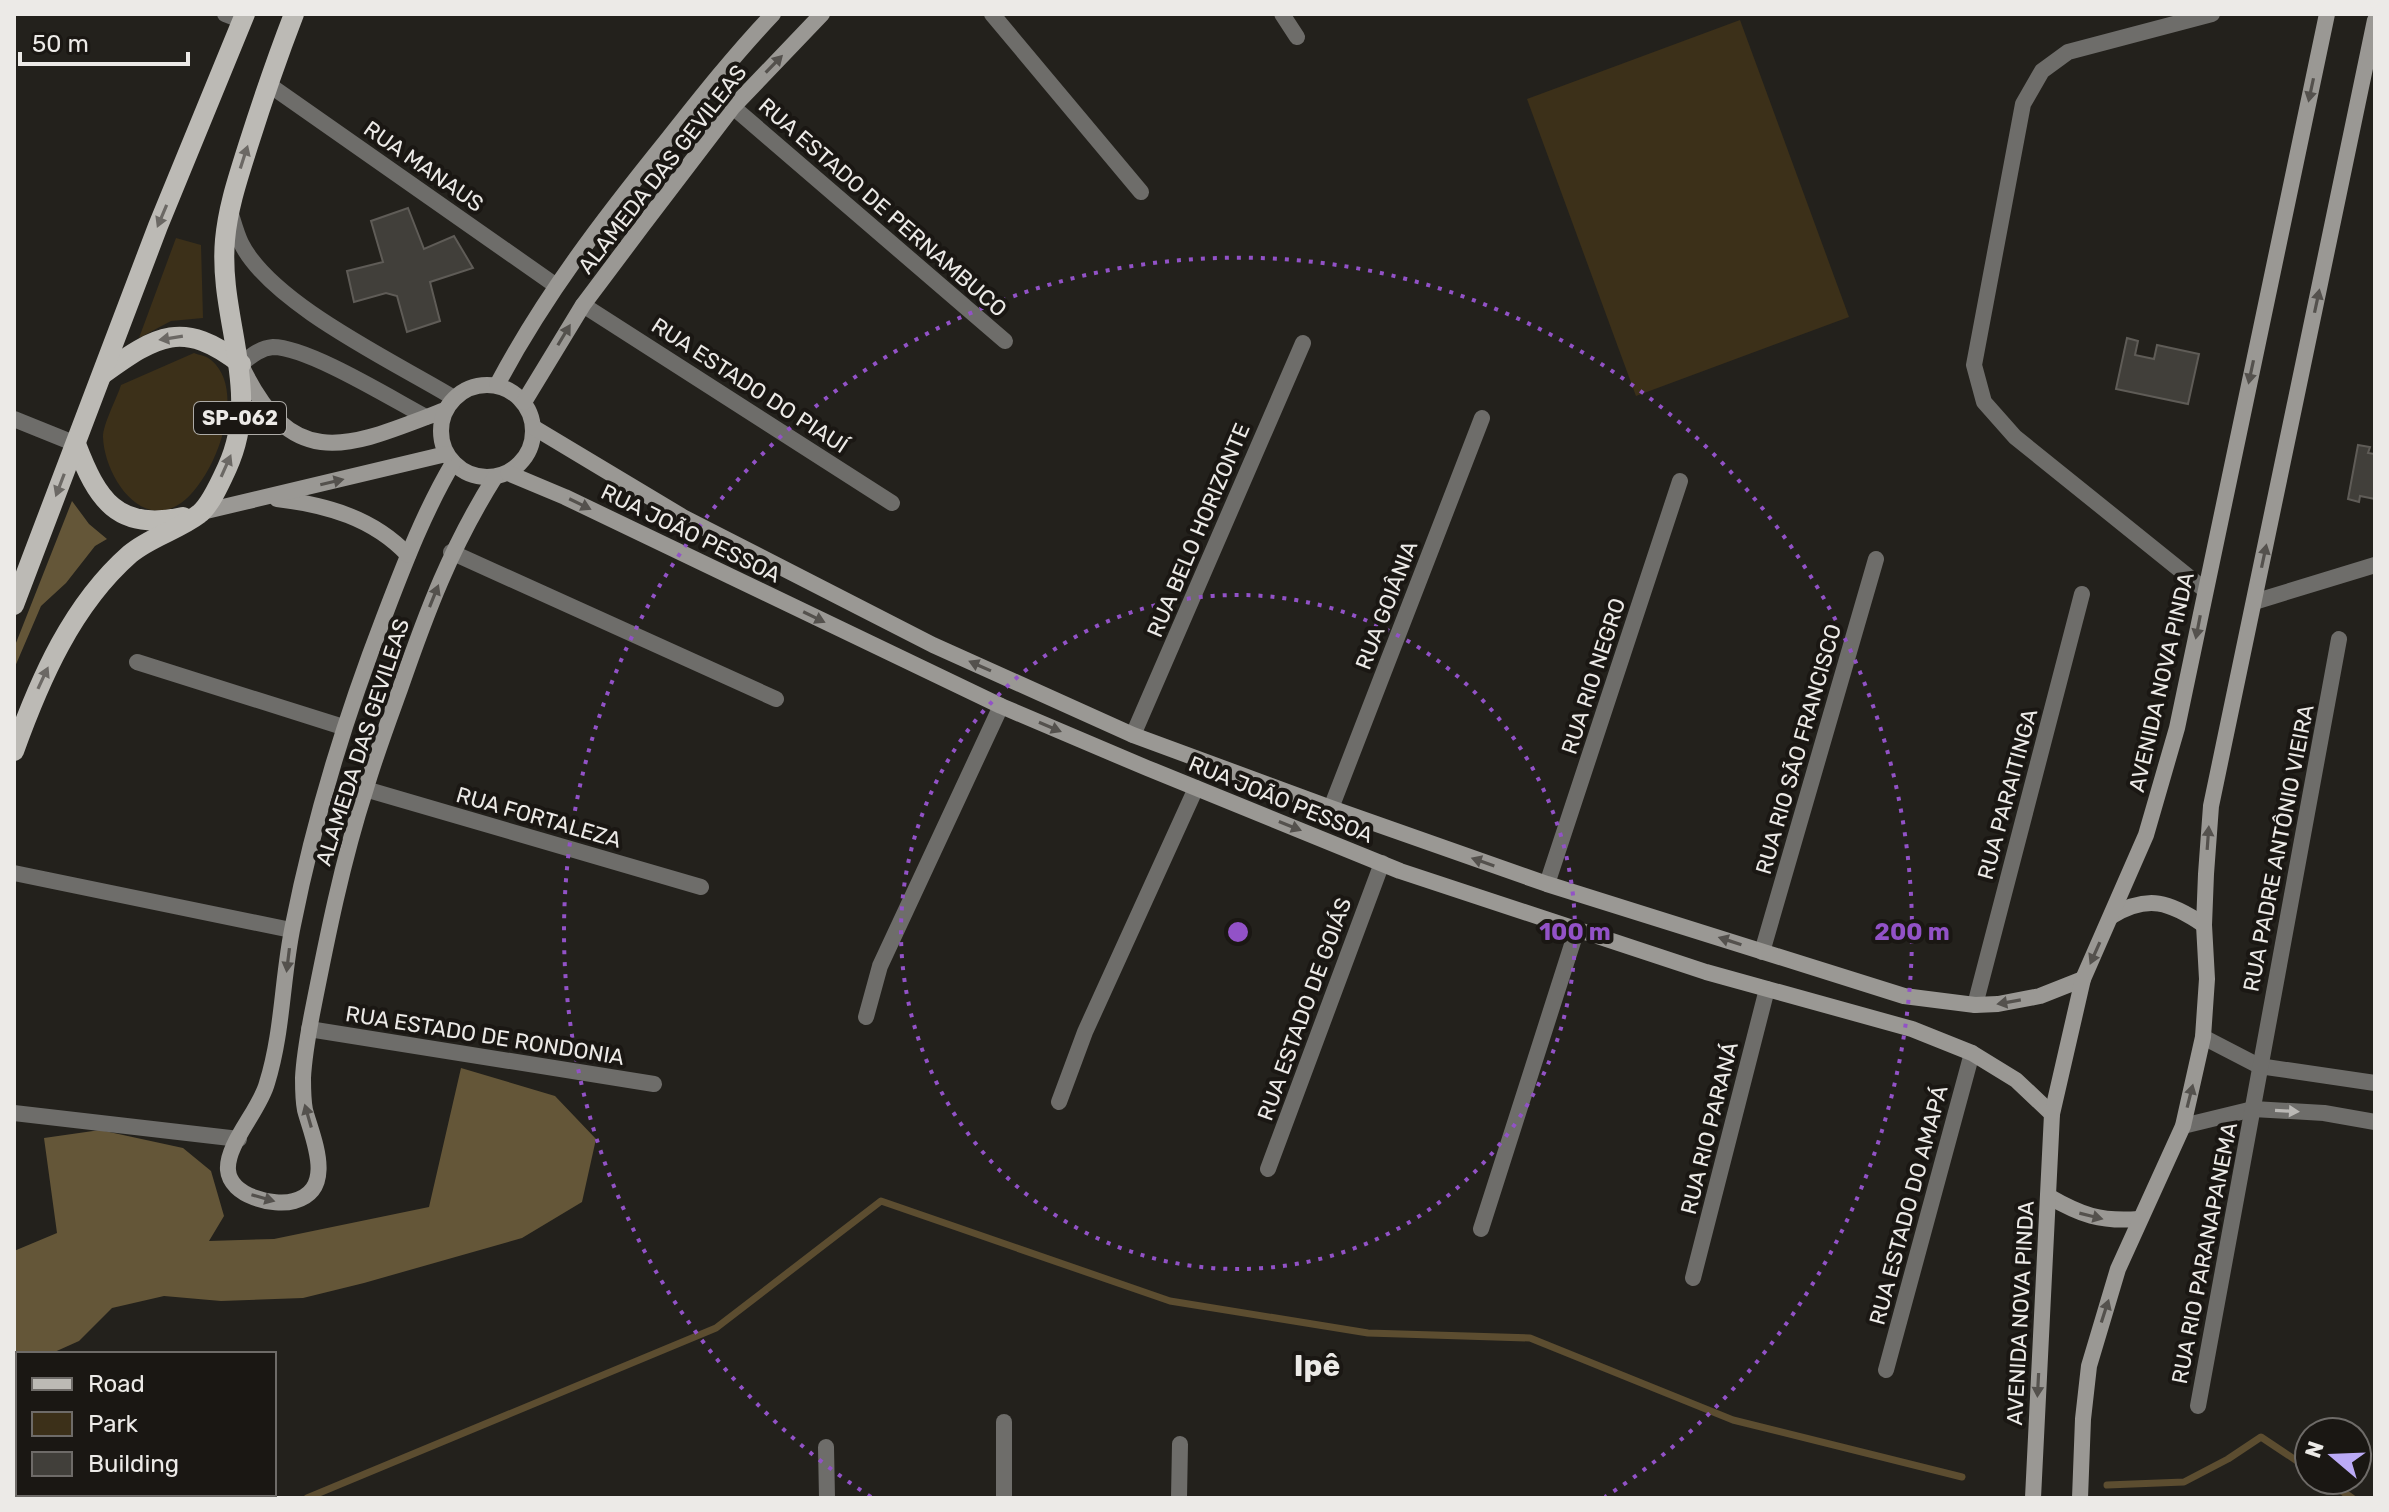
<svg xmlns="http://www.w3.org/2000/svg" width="2389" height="1512" font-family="Rubik,sans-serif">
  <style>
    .green { fill: #3c3019 }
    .forest { fill: #645638 }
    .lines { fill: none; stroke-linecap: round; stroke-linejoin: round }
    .stream { stroke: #5c4d30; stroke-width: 7 }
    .building { fill: #413f3a; stroke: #5f5c57; stroke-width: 2 }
    .street { stroke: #6e6d6a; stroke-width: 16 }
    .secondary { stroke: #9a9894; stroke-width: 16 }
    .primary { stroke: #bcbab5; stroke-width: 20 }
    .oneway { fill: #54514d }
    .oneway2 { fill: #6b6864 }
    .oneway3 { fill: #bab8b5 }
    .ring { fill: none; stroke: #9252c7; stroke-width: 4; stroke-dasharray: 4 8 }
    .labels { text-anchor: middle; stroke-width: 8; stroke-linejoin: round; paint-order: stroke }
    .shield { fill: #1a1713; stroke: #adaba7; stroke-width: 2 }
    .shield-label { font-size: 20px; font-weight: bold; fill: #eceae7 }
    .street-label { font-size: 22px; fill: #eceae7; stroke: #1a1713 }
    .district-label { font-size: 30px; font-weight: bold; fill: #eceae7; stroke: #1a1713 }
    .centre { fill: #9252c7; stroke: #1a1713; stroke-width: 4 }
    .ring-label { font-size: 24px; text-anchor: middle; font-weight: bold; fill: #9252c7; stroke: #1a1713; stroke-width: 8; stroke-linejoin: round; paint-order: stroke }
  </style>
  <rect width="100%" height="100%" fill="#23211c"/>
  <g class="green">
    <path d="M1740,20L1849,317L1636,396L1527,99Z"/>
    <path d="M176,238L201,245L203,318L171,321L139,338Z"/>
    <path d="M194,353C199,355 207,356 211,360C249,391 214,480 181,503C139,532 104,473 103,437C103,424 117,398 121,385Z"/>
  </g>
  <g class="forest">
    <path d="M72,501L89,524L107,539L95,546L66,583L41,606L14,669V648Z"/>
    <path d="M461,1068L555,1096L596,1139L582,1202L522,1238L364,1283L303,1298L221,1301L164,1296L112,1308L79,1341L50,1354L14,1353V1251L57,1233L44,1138L100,1130L183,1148L211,1171L224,1216L209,1241L274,1239L429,1207Z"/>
  </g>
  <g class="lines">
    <g class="stream">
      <path d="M2326,1480L2352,1498"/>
      <path d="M2107,1485L2184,1482L2228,1459L2261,1437L2309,1469"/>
      <path d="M307,1498L716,1328L881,1201L1170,1301L1368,1333L1530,1338L1733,1420L1962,1477"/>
    </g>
  </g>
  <g class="building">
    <path d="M408,208L424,249L454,236L473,268L430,282L440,321L407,332L397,296L386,293L354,302L347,271L383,262L371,221Z"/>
    <path d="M2127,338L2138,341L2135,355L2154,359L2157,345L2199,354L2188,404L2116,389Z"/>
    <path d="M2358,445L2370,447L2368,453L2375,454V499L2360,496L2359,502L2348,499Z"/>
  </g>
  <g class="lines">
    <g class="street">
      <path d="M225,14L243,21"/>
      <path d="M992,14L1141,192"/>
      <path d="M1282,14L1297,37"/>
      <path d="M268,84L555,285"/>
      <path d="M733,107L1005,341"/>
      <path d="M229,208C233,220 236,233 241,243C271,304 395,362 454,398"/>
      <path d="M583,305L892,503"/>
      <path d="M241,364C251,356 260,348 273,347C308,347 392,399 426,417"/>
      <path d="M14,419L76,444"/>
      <path d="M451,552L776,699"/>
      <path d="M2205,590L2015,437L1984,402L1974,365L2023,104L2042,71L2068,52L2212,14"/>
      <path d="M2254,602L2375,565"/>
      <path d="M137,662L343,727"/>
      <path d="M1133,735L1303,343"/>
      <path d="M365,789L701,887"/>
      <path d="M1331,808L1482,418"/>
      <path d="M14,873L291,930"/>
      <path d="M1547,884L1680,481"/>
      <path d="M1762,952L1876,559"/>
      <path d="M1975,1005L2082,594"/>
      <path d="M866,1017L880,966L1001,706"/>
      <path d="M309,1029L654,1084"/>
      <path d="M2203,1037L2259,1066L2375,1083"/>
      <path d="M1059,1102L1085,1032L1196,788"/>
      <path d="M14,1113L239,1139"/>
      <path d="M2183,1126L2253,1109L2324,1113L2375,1122"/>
      <path d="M1268,1169L1382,863"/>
      <path d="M1481,1229L1577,929"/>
      <path d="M1693,1278L1767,989"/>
      <path d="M1886,1370L1972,1053"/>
      <path d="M2198,1406L2339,639"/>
      <path d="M826,1447L827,1498"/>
      <path d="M1004,1498V1422"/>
      <path d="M1179,1498L1180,1444"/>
    </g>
    <g class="secondary">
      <path d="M241,365C294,477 352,445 445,410"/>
      <circle cx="487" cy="431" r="46"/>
      <path d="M497,385C544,296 604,218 667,140C701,97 735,54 773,14"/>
      <path d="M524,402L583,305L643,225L733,107L822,14"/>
      <path d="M533,427L683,517L933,645L1133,735L1331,808L1547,884L1904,996L1975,1005L1998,1004L2040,996L2083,979"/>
      <path d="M453,463C424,512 404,565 384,617C345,718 314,819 293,925C282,977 283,1032 267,1083C260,1110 226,1144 228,1170C230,1196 274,1207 294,1201C337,1189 312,1137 305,1110C303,1100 303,1088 303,1078C304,1057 308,1035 312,1014C327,938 342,862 366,788C376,754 388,722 400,689C427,611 451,547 495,477"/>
      <path d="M508,473L565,497L1001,706L1147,768L1400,871L1706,972L1912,1029L1972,1053L2016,1080L2052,1114"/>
      <path d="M277,499C327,505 373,518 408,555"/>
      <path d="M202,512L446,454"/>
      <path d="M2112,916C2148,894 2170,902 2204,925"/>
      <path d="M2048,1196C2081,1215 2100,1222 2139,1219"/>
      <path d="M2033,1498L2052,1114L2083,979L2146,835L2177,728L2327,14"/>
      <path d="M2080,1498L2083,1419L2089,1366L2118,1269L2183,1126L2203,1037L2207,979L2204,925L2206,874L2211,806L2375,20"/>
    </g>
    <g class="primary">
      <path d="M103,374C157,335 183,319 241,364"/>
      <path d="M76,444C97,499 117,532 183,517"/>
      <path d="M14,605L158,226L245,14"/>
      <path d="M14,751C40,679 72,605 130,554C150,537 178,530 199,514C210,506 221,481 227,468C263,390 218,319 225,240C228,207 238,178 248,146C262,102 277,58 294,14"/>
    </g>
  </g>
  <defs><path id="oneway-solid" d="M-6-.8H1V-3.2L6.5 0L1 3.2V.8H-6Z" transform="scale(2)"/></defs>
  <g class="oneway">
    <use href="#oneway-solid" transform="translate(774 64) rotate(-46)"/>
    <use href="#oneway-solid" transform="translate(2311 90) rotate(102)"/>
    <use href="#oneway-solid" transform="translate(2317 301) rotate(-78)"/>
    <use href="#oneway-solid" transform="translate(564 335) rotate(-59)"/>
    <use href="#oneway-solid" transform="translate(2251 372) rotate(102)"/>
    <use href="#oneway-solid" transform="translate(332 482) rotate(-13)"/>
    <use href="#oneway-solid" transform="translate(580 504) rotate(26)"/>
    <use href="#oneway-solid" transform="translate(2264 556) rotate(-78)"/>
    <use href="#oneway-solid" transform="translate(434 596) rotate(-68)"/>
    <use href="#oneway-solid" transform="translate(814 617) rotate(26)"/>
    <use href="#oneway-solid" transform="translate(2198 627) rotate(101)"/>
    <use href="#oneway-solid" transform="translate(980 666) rotate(-156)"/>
    <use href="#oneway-solid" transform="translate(1050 727) rotate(23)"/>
    <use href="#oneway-solid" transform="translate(1290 826) rotate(22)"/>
    <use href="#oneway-solid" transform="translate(2208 838) rotate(-86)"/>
    <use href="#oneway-solid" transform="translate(1483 862) rotate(-161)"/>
    <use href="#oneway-solid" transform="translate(1730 941) rotate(-162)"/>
    <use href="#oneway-solid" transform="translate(2095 953) rotate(114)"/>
    <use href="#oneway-solid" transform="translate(288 960) rotate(97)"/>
    <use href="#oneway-solid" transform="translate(2009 1002) rotate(170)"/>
    <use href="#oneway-solid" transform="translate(2190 1096) rotate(-76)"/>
    <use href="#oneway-solid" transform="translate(308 1116) rotate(-106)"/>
    <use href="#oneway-solid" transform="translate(263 1198) rotate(16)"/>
    <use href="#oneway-solid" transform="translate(2091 1216) rotate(14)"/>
    <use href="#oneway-solid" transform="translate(2105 1311) rotate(-72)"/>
    <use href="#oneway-solid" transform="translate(2038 1385) rotate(93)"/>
  </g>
  <g class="oneway2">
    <use href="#oneway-solid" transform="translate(244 157) rotate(-72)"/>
    <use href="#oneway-solid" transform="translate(162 216) rotate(113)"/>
    <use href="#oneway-solid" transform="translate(171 338) rotate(171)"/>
    <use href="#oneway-solid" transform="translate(226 466) rotate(-66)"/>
    <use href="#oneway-solid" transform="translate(60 485) rotate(111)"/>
    <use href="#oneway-solid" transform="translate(43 678) rotate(-65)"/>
  </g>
  <use class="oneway3" href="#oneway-solid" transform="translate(2287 1111) rotate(3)"/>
  <g class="ring">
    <circle cx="1238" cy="932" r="337"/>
    <path d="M871 1497A674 674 0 1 1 1605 1497"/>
  </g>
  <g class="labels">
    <rect class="shield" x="194" y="402" width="92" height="32" rx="6"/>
    <g class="shield-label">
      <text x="240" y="425">SP-062</text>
    </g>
    <g class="street-label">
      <text transform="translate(424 166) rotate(35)" y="8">RUA MANAUS</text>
      <text transform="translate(662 169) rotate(-52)" y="8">ALAMEDA DAS GEVILEAS</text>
      <text transform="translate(883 207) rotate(41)" y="8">RUA ESTADO DE PERNAMBUCO</text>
      <text transform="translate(750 385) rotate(33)" y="8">RUA ESTADO DO PIAUÍ</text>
      <text transform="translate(1198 530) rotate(-67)" y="8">RUA BELO HORIZONTE</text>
      <text transform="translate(691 533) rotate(26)" y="8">RUA JOÃO PESSOA</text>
      <text transform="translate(1386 605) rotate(-69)" y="8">RUA GOIÂNIA</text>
      <text transform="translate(1593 676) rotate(-72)" y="8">RUA RIO NEGRO</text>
      <text transform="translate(2161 682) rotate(-77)" y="8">AVENIDA NOVA PINDA</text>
      <text transform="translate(362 742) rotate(-72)" y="8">ALAMEDA DAS GEVILEAS</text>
      <text transform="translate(1798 749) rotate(-74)" y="8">RUA RIO SÃO FRANCISCO</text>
      <text transform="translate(2007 794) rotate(-75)" y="8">RUA PARAITINGA</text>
      <text transform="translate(1281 799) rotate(22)" y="8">RUA JOÃO PESSOA</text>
      <text transform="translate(539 817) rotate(16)" y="8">RUA FORTALEZA</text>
      <text transform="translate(2278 848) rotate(-79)" y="8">RUA PADRE ANTÔNIO VIEIRA</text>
      <text transform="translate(1304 1009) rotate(-70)" y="8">RUA ESTADO DE GOIÁS</text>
      <text transform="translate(485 1035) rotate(9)" y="8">RUA ESTADO DE RONDONIA</text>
      <text transform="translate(1709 1128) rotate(-76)" y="8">RUA RIO PARANÁ</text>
      <text transform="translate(1908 1205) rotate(-75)" y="8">RUA ESTADO DO AMAPÁ</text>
      <text transform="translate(2204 1253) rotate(-79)" y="8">RUA RIO PARANAPANEMA</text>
      <text transform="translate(2020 1313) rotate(-87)" y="8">AVENIDA NOVA PINDA</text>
    </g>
    <g class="district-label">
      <text x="1317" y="1376">Ipê</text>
    </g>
  </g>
  <circle cx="1238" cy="932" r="12" class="centre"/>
  <g class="ring-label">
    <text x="1575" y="940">100 m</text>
    <text x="1912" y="940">200 m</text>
  </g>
  <rect width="2389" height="1512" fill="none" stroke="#eceae7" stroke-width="32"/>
  <rect x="16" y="1352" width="260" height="144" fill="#1a1713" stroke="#6e6b68" stroke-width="2"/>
  <rect x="32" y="1378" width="40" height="12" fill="#bcbab5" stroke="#6e6b68" stroke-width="2"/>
  <text x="88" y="1392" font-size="24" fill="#eceae7">Road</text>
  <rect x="32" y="1412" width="40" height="24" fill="#3c3019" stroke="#6e6b68" stroke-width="2"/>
  <text x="88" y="1432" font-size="24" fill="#eceae7">Park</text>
  <rect x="32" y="1452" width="40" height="24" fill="#413f3a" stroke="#6e6b68" stroke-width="2"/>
  <text x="88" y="1472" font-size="24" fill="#eceae7">Building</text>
  <g transform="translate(2333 1456) rotate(289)"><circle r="38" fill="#1a1713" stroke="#6e6b68" stroke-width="2"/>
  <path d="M0-6L14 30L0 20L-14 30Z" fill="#bbaaf6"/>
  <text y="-12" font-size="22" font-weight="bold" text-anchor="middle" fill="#eceae7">N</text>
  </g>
  <path d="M20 52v12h168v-12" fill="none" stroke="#eceae7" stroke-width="4"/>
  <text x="32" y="52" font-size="24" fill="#eceae7" stroke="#1a1713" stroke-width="6" paint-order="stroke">50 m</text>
</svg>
